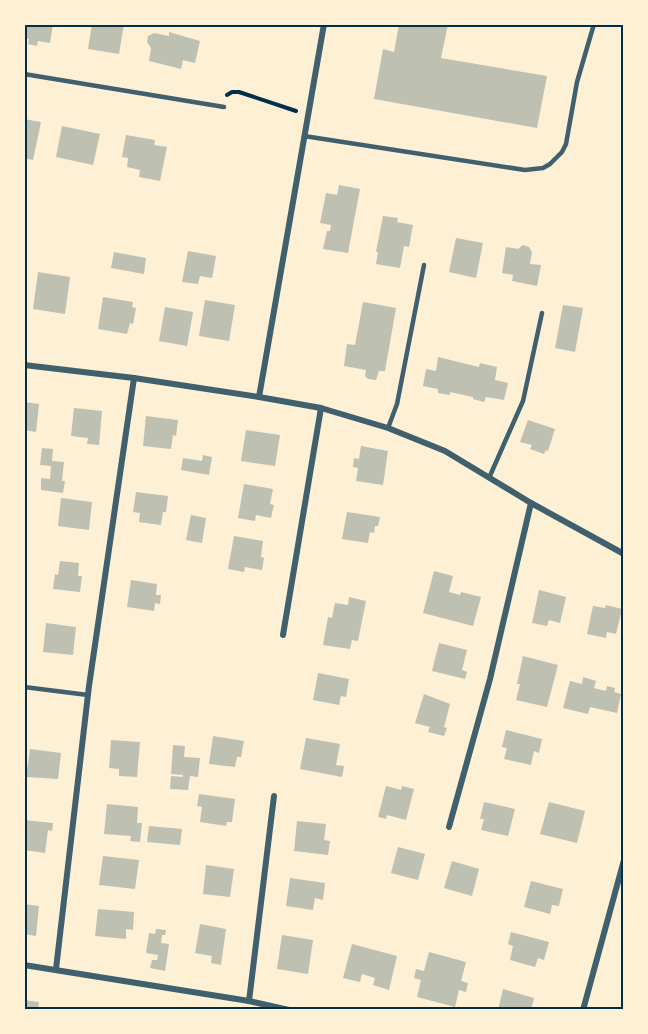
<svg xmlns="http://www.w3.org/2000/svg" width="648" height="1034" font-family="'Open Sans',sans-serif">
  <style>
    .building { fill: #bec0b2 }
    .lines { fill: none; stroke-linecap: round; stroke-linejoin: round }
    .path { stroke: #003049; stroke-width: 4 }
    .service { stroke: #3f606c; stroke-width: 4.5 }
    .minor { stroke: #3f606c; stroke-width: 6 }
    .neatline { fill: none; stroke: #003049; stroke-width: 2 }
  </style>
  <rect width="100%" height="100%" fill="#fdf0d5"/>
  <g class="building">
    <path d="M25,24H53L50,43L38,41L37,46L28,44L29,39L24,38Z"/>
    <path d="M92,24H124L119,54L88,49Z"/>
    <path d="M399,24H448L441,58L547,76L537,128L374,99L383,49L394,52Z"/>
    <path d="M169,32L200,41L195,63L183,60L181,69L149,61L151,48L147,42L148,36L154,33L169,36Z"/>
    <path d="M24,119L41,122L33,160L24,158Z"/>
    <path d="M62,126L100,134L93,165L56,157Z"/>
    <path d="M126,135L155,140L154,145L167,147L160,181L139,177L140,170L127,167L128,158L122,157Z"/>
    <path d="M339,185L360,189L348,253L323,249L327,231H330L331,225L320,223L326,193L337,195Z"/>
    <path d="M383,216L398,218L397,222L413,225L409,247L404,246L400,268L376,264L378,252H376Z"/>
    <path d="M456,238L483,243L476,278L449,272Z"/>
    <path d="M523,245L529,247L532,252L530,264L541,265L537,286L512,281L513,275L502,273L506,247L518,249Z"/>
    <path d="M188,251L216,256L212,278L200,276L198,284L182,282Z"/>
    <path d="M114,252L146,258L144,274L111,268Z"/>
    <path d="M38,272L70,277L65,314L33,309Z"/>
    <path d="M103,297L133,302L132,307L136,308L133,324L130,323L127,334L98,329Z"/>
    <path d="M205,300L235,305L229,341L199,336Z"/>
    <path d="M363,302L396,308L385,371H379L376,380L368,379L365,376L366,370L344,366L347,344L355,345Z"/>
    <path d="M563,305L583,308L575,352L555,348Z"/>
    <path d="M165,307L193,312L187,346L159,341Z"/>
    <path d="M438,357L479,367L480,363L497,367L495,380L508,383L504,400L486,397L484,402L473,399V397L450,392V395L438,393V389L423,386L426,369L436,371Z"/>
    <path d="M24,402L39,404L36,432L24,430Z"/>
    <path d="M74,408L102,411L99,445L87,444L88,438L71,436Z"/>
    <path d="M146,416L178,420L176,436L173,435L171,449L143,446Z"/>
    <path d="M528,420L555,429L548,451L546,450L544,454L530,449L532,445L520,442Z"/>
    <path d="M246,430L280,435L275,466L241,461Z"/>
    <path d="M361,446L388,451L383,485L356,481L358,468L353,467L354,458L359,459Z"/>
    <path d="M42,448L53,449L52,461L64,462L62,481H65L63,493L41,490V478L50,479L51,466L40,465Z"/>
    <path d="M203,455L212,457L209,475L181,470L183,458L202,461Z"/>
    <path d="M244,484L273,489L270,504L274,505L271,518L256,515L255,521L238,518Z"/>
    <path d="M136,492L168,496L166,512H163L161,525L139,522L140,513L133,512Z"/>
    <path d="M61,498L92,502L89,530L58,526Z"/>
    <path d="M347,512L380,517L378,526H375L374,533L370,532L368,543L342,539Z"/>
    <path d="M191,515L206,518L202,543L186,540Z"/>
    <path d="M234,536L263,541L261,557L264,558L262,570L245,567L244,572L228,569Z"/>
    <path d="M60,561L79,563L78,576H82L80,592L53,589L55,574L58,575Z"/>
    <path d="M434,571L453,576L449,592L460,595L461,592L481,597L473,626L423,613Z"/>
    <path d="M131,580L157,584L156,595H161L160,604L155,603L154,611L127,607Z"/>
    <path d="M539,590L566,597L560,623L549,620L547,626L532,623Z"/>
    <path d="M349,597L366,601L358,641L352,640L350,649L323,645L328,617L332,618L335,603L348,605Z"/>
    <path d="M606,605L622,609L616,634L607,632L606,638L587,634L593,606L605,608Z"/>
    <path d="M46,623L76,627L73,655L43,652Z"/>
    <path d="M439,643L467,650L462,670L467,672L465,679L432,671Z"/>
    <path d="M523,656L558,665L547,707L516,700L520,684H517Z"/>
    <path d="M318,673L349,679L346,697L341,696L339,705L313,700Z"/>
    <path d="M583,677L596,681L594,688L606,691L607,686L615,688L614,692L621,694L617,713L590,707L588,714L563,708L570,681L582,684Z"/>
    <path d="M424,694L450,704L444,727L447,728L444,736L428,732L430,727L415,723Z"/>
    <path d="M506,730L542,739L539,753L534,751L531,765L504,759L507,748L502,747Z"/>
    <path d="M213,736L244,741L241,757H237L235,767L209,764Z"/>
    <path d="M306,738L340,744L336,765L344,766L342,777L300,769Z"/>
    <path d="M111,740L140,742L137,777L119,776V769L109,768Z"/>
    <path d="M173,745L185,746L184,757L200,758L198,777L190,776L188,790L170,789L171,776L183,777V775L171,774Z"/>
    <path d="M30,749L61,753L58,779L26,777Z"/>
    <path d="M386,786L401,790L402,786L414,789L406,820L387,815L386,819L378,817Z"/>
    <path d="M199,794L235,799L232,822H227L226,826L200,822L202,807L197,806Z"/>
    <path d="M484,802L515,809L508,836L481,830L484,819H480Z"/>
    <path d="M549,802L585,811L577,843L540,834Z"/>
    <path d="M107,804L138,807L137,823H142L140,842L130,841L131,836L104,834Z"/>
    <path d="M24,820L53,823L52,831L48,830L45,853L24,850Z"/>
    <path d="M297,821L326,824L324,840L330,841L328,855L294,851Z"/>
    <path d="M149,826L182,829L180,845L147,842Z"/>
    <path d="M398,847L425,854L418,880L391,873Z"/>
    <path d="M103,856L139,860L135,889L99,885Z"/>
    <path d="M452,861L479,869L472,896L444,888Z"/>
    <path d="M206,865L234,869L230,897L203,894Z"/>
    <path d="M290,878L325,883L323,900L315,898L313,910L286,906Z"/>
    <path d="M531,881L563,889L559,906L552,905L550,914L524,907Z"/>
    <path d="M24,904L39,906L36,936L24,934Z"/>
    <path d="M98,909L134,912L133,930L126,929V939L95,936Z"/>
    <path d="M200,924L226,929L221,965L211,963L212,956L195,953Z"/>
    <path d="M156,929L166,930L165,935H162L161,943L169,944L165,971L150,968L152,960H157L158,955L146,953L149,933L155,934Z"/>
    <path d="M511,932L549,942L544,960L538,958L535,967L510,960L513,946L508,944Z"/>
    <path d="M282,935L313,940L308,974L277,969Z"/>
    <path d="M352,944L397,956L389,990L373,985L375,978L362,974L360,982L343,978Z"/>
    <path d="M429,952L466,962L461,981L468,983L466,992L459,990L455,1007L417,997L421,980L414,978L416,969L424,971Z"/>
    <path d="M503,989L534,998L531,1010H498Z"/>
    <path d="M24,1000L39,1002L38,1010H24Z"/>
  </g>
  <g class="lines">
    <path class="path" d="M227,95L232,92H239L296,111"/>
    <g class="service">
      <path d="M24,74L224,107"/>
      <path d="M304,136L525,170L543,168L550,164L562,152L566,144L577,82L594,24"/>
      <path d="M388,428L397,404L424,265"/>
      <path d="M489,478L523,401L542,313"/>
      <path d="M24,687L88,695"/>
    </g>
    <g class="minor">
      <path d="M24,365L134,378L259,397L321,408L388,428L445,451L531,503L624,554"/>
      <path d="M259,397L324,24"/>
      <path d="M283,635L321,408"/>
      <path d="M449,827L490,679L531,503"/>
      <path d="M24,965L249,1001L289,1010"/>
      <path d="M56,969L89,686L134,378"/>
      <path d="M249,1001L274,796"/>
      <path d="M583,1010L624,860"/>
    </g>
  </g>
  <rect width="648" height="1034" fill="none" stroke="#fdf0d5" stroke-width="51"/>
  <rect x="26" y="26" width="596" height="982" class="neatline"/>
</svg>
